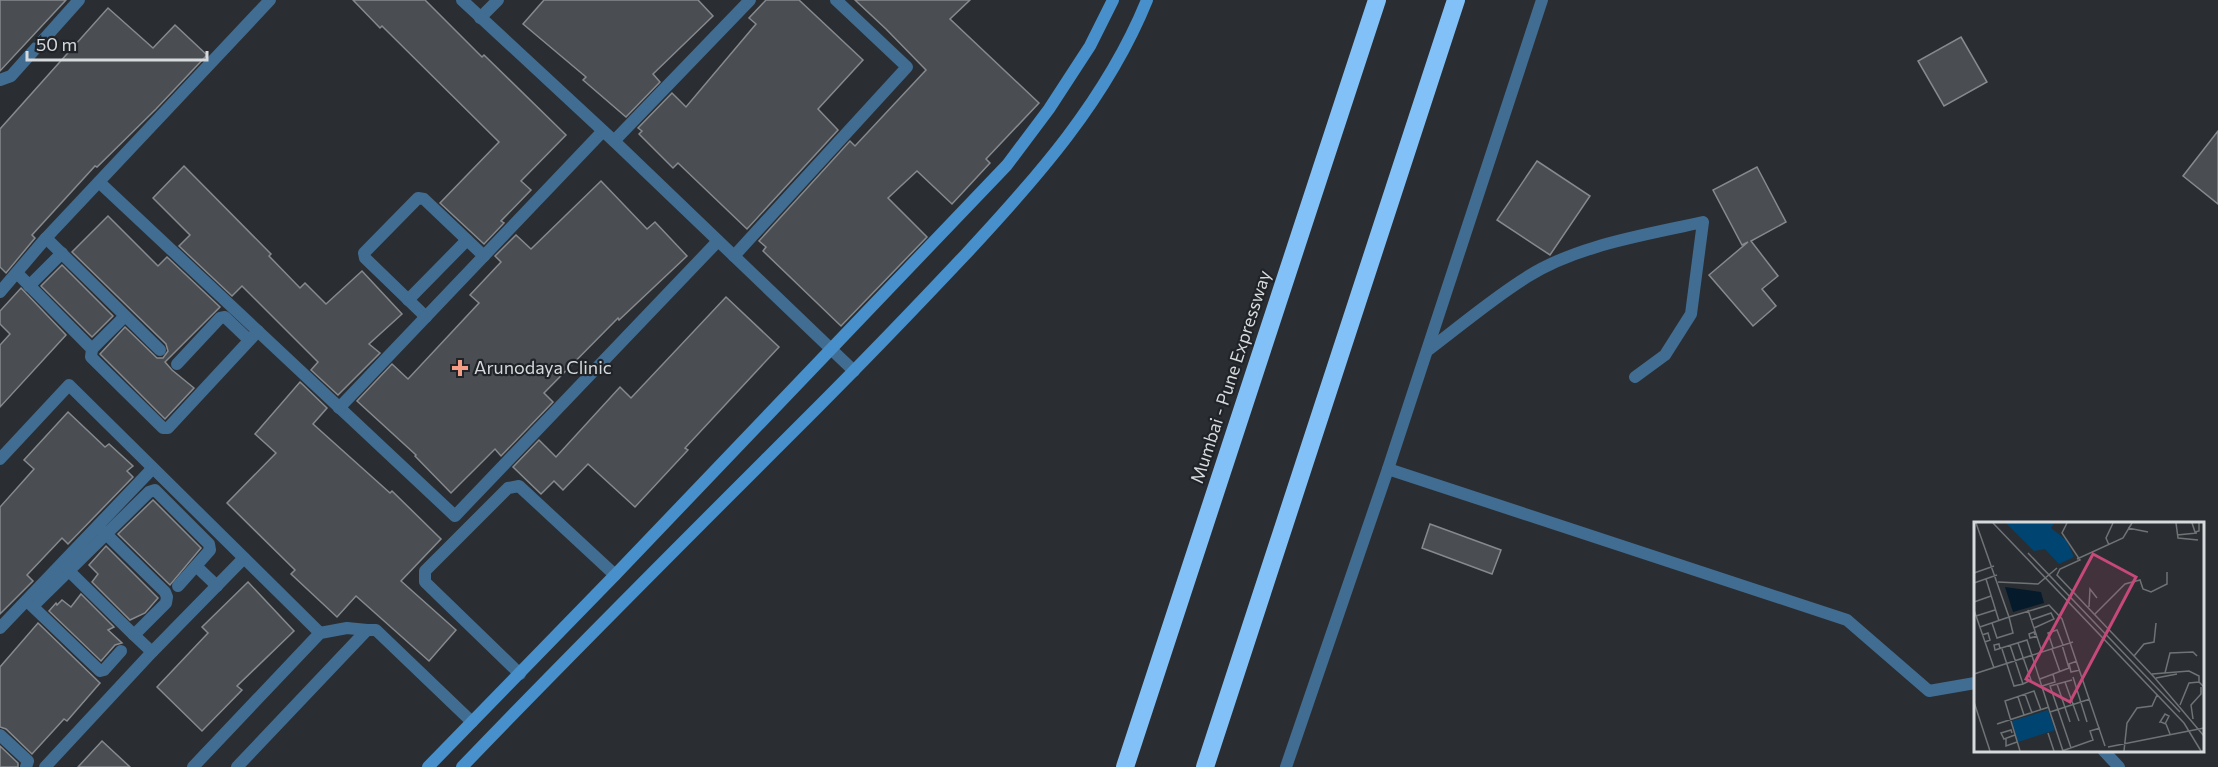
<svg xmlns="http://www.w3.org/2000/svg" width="2218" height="767" font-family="Commissioner,sans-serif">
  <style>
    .building { fill: #4a4e52; stroke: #868a8e; stroke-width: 1.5 }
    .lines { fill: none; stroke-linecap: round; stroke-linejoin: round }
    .minor { stroke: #426d92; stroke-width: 12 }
    .tertiary { stroke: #426d92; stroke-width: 12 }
    .secondary { stroke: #4790cb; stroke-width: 12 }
    .motorway { stroke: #82c1f7; stroke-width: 18 }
    .poi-dot { fill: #f49e87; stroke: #202428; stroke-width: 2 }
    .labels { text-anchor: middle; stroke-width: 4.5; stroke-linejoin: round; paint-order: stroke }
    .poi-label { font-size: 18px; fill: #d7dadc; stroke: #202428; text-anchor: start }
    .street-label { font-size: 18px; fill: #d7dadc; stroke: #202428 }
    .inset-road { fill: none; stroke: #6f7376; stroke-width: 1.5 }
    .view { fill: #c7487b; fill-opacity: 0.15; stroke: #c7487b; stroke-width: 3 }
    .inset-edge { fill: none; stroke: #d7dadc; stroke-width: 3 }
  </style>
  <rect width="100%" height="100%" fill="#2a2e32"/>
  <g class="building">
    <path d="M0,0H66L0,71Z"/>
    <path d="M353,0H425L482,57L484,55L566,135L521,181L531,190L501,221L504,223L484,244L440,203L499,142L382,26L380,28Z"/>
    <path d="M544,0H698L713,16L653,74L660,82L626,117L583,80L586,77L523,24Z"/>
    <path d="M766,0H799L863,60L818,109L838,130L747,229L678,163L673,168L639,134L642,131L638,128L672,93L686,107L756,24L749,18Z"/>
    <path d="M855,0H970L950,19L1039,103L986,159L990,163L952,204L917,171L888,198L927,237L841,326L763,251L766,247L759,241L850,141L855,146L926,70L886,29Z"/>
    <path d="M108,8L153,48L175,25L207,55L156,109L97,167L95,166L32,235L35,238L6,273L0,267V129Z"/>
    <path d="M1961,37L1987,82L1944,106L1918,61Z"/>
    <path d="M2218,131V204L2183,176Z"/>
    <path d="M1537,161L1590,196L1550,255L1497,220Z"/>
    <path d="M184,166L271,254L269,256L300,288L305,283L326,304L362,271L402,314L369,344L380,353L338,395L311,370L318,362L242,286L232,296L179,246L190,235L153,198Z"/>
    <path d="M1757,167L1786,222L1751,241L1778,276L1762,289L1776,306L1753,326L1709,275L1748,242L1742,245L1713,190Z"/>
    <path d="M601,181L647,229L655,222L687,256L619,320L618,318L544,393L553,402L501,456L495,449L451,493L415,456L416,455L357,401L392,364L408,379L479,303L470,295L501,262L495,256L516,235L531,249Z"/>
    <path d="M108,216L158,266L167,257L220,307L165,362L172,370L194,388L165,419L100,354L125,327L157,358H163L168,351L166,344L72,252Z"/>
    <path d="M62,265L113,316L92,337L41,286Z"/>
    <path d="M21,288L66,335L0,407V345L10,334L0,324V311Z"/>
    <path d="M726,297L779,347L685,448L688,450L635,507L588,464L563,490L554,481L541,494L513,467L539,440L556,457L620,387L631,398Z"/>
    <path d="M300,382L327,408L313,424L390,493L392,491L441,539L401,581L456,630L429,661L356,596L337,617L291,574L295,570L227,503L276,453L255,434Z"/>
    <path d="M68,412L105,447L109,444L133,466L127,471L133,477L68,544L62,538L27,575L33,581L0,614V507L34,469L24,460Z"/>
    <path d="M153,500L201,548L170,585L118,534Z"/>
    <path d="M1430,524L1501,550L1492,574L1422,548Z"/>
    <path d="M106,546L158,598L145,613L130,620L92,582L98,574L89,565Z"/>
    <path d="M248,582L294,631L237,686L242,690L202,731L157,687L208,633L202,627Z"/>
    <path d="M81,594L114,627L108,630L122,643L115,645L101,661L49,611L56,603L57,605L62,600L71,607Z"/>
    <path d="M38,623L100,683L67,721L64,719L32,754L6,729L0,727V667Z"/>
    <path d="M102,741L130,767H78Z"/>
    <path d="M0,746L18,763V767H0Z"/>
  </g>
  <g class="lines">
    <g class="minor">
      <path d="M480,18L498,0"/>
      <path d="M0,80L11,76L79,0"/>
      <path d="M614,141L750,0"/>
      <path d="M99,182L455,516L718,241"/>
      <path d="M46,238L160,350"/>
      <path d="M734,256L907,67L836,0"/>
      <path d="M17,273L92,349L91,357L163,428H168L258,331"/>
      <path d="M29,286L62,253"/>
      <path d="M0,292L46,238L270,0"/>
      <path d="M408,300L467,240"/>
      <path d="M426,317L365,258L364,253L418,198L424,199L484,256"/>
      <path d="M92,349L124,317"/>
      <path d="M1427,351C1459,327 1493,298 1527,277C1577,245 1646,235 1703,222L1691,314L1665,355L1635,377"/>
      <path d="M177,364L220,318L225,317L249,340"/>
      <path d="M339,408L603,131"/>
      <path d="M0,459L69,385L320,633"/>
      <path d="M1388,469L1847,620L1929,691L1975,683"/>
      <path d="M196,566L217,586"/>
      <path d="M69,571L134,635L166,603L167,597L165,592L98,526"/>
      <path d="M28,602L100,671L104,670L121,651"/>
      <path d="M33,606L149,492L155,490L209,544L210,550L178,586"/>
      <path d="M0,628L152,469"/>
      <path d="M134,635L152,652"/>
      <path d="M520,674L425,582V571L508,488L519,486L615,575"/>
      <path d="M0,735L28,761L26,767"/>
      <path d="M2103,750L2119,767"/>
      <path d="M45,767L152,652L244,558"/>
      <path d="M193,767L320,633L347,628L367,630"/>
      <path d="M237,767L367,630H376L472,722"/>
      <path d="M1286,767L1388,469L1542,0"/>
    </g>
    <path class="tertiary" d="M462,0L614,141L854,371"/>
    <g class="secondary">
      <path d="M428,767L615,575L1007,165L1049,109L1090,46L1113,0"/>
      <path d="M462,767C578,646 697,528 816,409C866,359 915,308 964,256C1036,179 1107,99 1147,0"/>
    </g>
    <g class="motorway">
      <path d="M1125,767L1377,0"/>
      <path d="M1205,767L1456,0"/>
    </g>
  </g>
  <path class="poi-dot" d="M457 359h6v6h6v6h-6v6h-6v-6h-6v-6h6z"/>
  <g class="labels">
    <g class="poi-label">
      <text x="474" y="374">Arunodaya Clinic</text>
    </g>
    <g class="street-label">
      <text transform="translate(1231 377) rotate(-72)" y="6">Mumbai - Pune Expressway</text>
    </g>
  </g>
  <g transform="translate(1974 522)">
    <rect width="230" height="230" fill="#2a2e32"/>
    <path d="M32,1H80L77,6L92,18L100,35L85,42L71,27L60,29ZM74,188L81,208L44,220L38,199Z" fill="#004571"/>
    <path d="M31,65L67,70L70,81L39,90Z" fill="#051a2b"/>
    <path class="inset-road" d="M2,1L35,95L75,83L88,97L131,224M19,1L210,201L227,229M93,1L88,11L106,38L86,47L83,53L180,155L230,214M202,1L204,16L224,18M218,1L221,10L225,9V1M154,6L174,10M203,13L223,11M135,23L132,16L139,1M54,31L206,190M103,37L149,16L158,1M0,51L20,44M12,57L25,99M24,60L64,62L83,46M0,61L23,53M0,80L17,74M115,85L116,67L123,76M0,88L20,146M54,88L68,130M121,92L151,62L166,58L169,67L177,70L193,62V50M2,94L21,88M57,98L77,91L80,97L60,106M18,101L23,116L39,111L35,95M6,105L35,95M8,113L14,111L16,118L11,120M61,113L60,110L55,112L56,116L63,114M36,123L49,162M79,126L74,111L83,108L89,123M26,127L25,122L20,123L21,128L53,118L76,190L116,177M28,127L40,164L49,162L57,158L44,121M78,127L86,150M160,134L170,122L180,120L182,101M103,139L95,142L97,150L106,148M191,151L196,131L219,130L223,134M0,152L99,120M178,152L215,149L225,154V160M99,155L113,200M182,156L203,152M66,157L95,146L88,123M91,160L105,199M83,162L96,200M68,164L81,160L79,152M51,172L58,191M44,175L50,193M0,180L16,229M206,183L215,161L225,160L230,165M76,190L89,229M219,197L217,183L227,172V165M23,202L75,185M191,202L195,194L191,192L186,200H187L192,202L196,212M38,211L37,208L27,211L30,217L41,213M74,211L80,229M32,217V224L43,220M134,225L230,206M97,226L76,164L98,158M46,229L31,179L60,169L67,188M88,229L119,218L116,209L126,206M150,229L153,201L163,186L178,184L183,173"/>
    <path class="view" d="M119,32L162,55L96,180L52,157Z"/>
    <rect width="230" height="230" class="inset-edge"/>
  </g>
  <path d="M27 51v9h180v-9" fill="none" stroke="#d7dadc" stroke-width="3"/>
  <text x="36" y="51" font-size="18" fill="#d7dadc" stroke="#202428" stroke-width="4.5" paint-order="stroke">50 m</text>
</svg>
